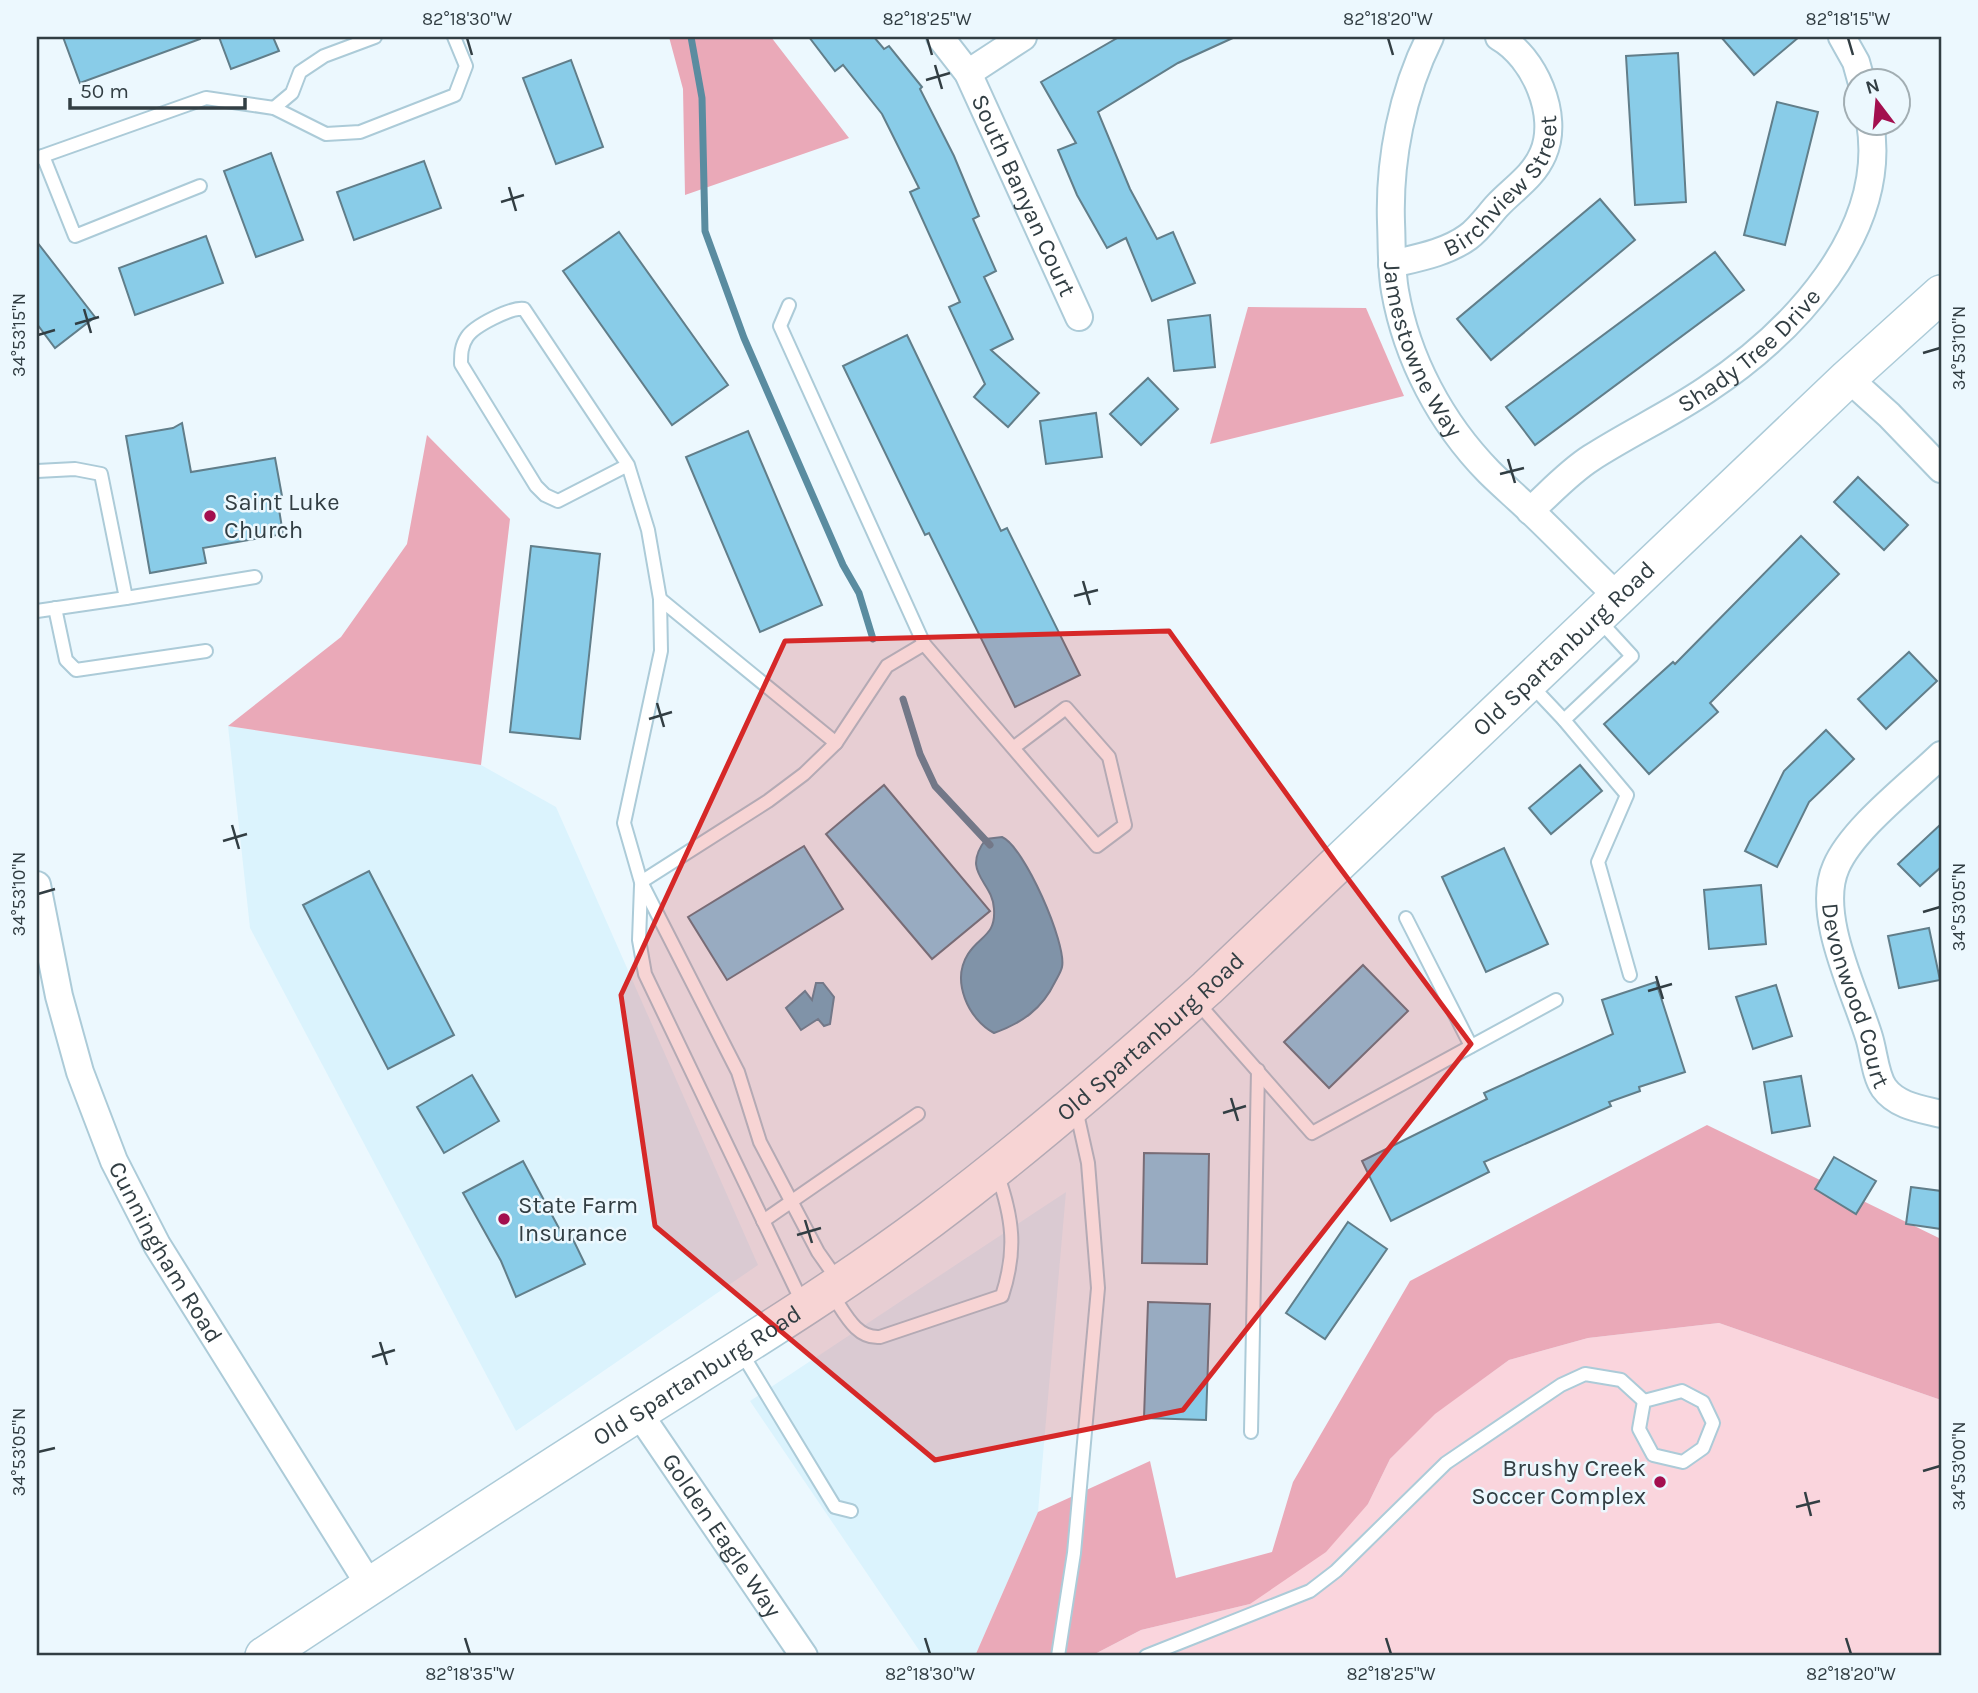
<svg xmlns="http://www.w3.org/2000/svg" width="1978" height="1693" font-family="Karla,sans-serif">
  <style>
    .built { fill: #dbf3fd }
    .green { fill: #fad5dd }
    .forest { fill: #eaa9b8 }
    .water { fill: #6baec8; stroke: #5a8ca0; stroke-width: 2 }
    .lines { fill: none; stroke-linecap: round; stroke-linejoin: round }
    .stream { stroke: #5a8ca0; stroke-width: 7 }
    .building { fill: #89cce8; stroke: #617e8a; stroke-width: 2 }
    .service-casing { stroke: #accbd8; stroke-width: 16 }
    .minor-casing { stroke: #accbd8; stroke-width: 30 }
    .secondary-casing { stroke: #accbd8; stroke-width: 40 }
    .service { stroke: #fff; stroke-width: 12 }
    .minor { stroke: #fff; stroke-width: 26 }
    .secondary { stroke: #fff; stroke-width: 37 }
    .marked { fill: #d62828; fill-opacity: 0.2; stroke: #d62828; stroke-width: 5; stroke-linejoin: round }
    .ticks { fill: none; stroke: #323e43; stroke-width: 2.5 }
    .poi-dot { fill: #a30f4f; stroke: #ecf8fe; stroke-width: 2.5 }
    .labels { text-anchor: middle; stroke-width: 5; stroke-linejoin: round; paint-order: stroke }
    .street-label { font-size: 24px; fill: #323e43; stroke: #ecf8fe }
    .poi-label { font-size: 24px; fill: #323e43; stroke: #ecf8fe; text-anchor: start }
    .neatline { fill: none; stroke: #323e43; stroke-width: 2.5 }
    .ticks-label { font-size: 18px; text-anchor: middle; fill: #323e43 }
  </style>
  <rect width="100%" height="100%" fill="#ecf8fe"/>
  <g class="built">
    <path d="M228,726L481,765L556,807L758,1265L516,1431L250,928Z"/>
    <path d="M1066,1192L1038,1512L975,1656H923L750,1401Z"/>
  </g>
  <path class="green" d="M1719,1323L1941,1400V1656H1091L1141,1630L1250,1604L1368,1504L1390,1459L1434,1414L1509,1360L1588,1338Z"/>
  <g class="forest">
    <path d="M669,37H771L849,138L685,195L683,89Z"/>
    <path d="M1248,307L1366,308L1404,396L1210,444Z"/>
    <path d="M427,435L510,519L481,765L228,726L341,637L407,544Z"/>
    <path d="M1707,1125L1941,1239V1400L1719,1323L1588,1338L1509,1360L1435,1414L1390,1459L1368,1504L1326,1552L1250,1604L1141,1630L1091,1656H975L1038,1512L1150,1461L1176,1578L1272,1552L1293,1482L1410,1281Z"/>
  </g>
  <g class="water">
    <path d="M1002,837C1024,846 1067,944 1062,967C1061,972 1057,978 1055,982C1042,1009 1022,1023 994,1033C968,1019 951,981 968,954C979,936 996,936 994,909C993,881 960,873 986,839Z"/>
    <path d="M816,983H823L834,997L830,1024L824,1026L818,1019L801,1030L786,1008L805,991L812,1000Z"/>
  </g>
  <g class="lines">
    <g class="stream">
      <path d="M691,37L702,98L705,231L744,338L843,565L859,593L873,639"/>
      <path d="M903,699L920,754L935,786L990,845"/>
    </g>
  </g>
  <g class="building">
    <path d="M63,37H200V39L80,83Z"/>
    <path d="M219,37H273L279,51L231,69Z"/>
    <path d="M809,37H874L884,49L889,46L922,87L920,89L954,156L979,216L973,219L996,271L984,277L1013,339L991,350L1039,393L1008,427L974,397L985,384L949,307L960,302L910,192L919,188L882,114L843,65L835,71Z"/>
    <path d="M1119,37H1235L1178,63L1098,112L1130,189L1157,239L1173,232L1195,283L1152,301L1126,238L1107,248L1077,195L1058,150L1076,143L1041,82Z"/>
    <path d="M1721,37H1799L1754,75Z"/>
    <path d="M1678,53L1686,202L1635,205L1626,56Z"/>
    <path d="M571,60L603,147L556,164L523,78Z"/>
    <path d="M1777,102L1818,112L1785,245L1744,235Z"/>
    <path d="M271,153L303,240L256,257L224,171Z"/>
    <path d="M424,161L441,208L354,240L337,192Z"/>
    <path d="M1600,199L1635,240L1491,360L1457,319Z"/>
    <path d="M619,232L728,385L672,425L563,271Z"/>
    <path d="M206,236L223,283L135,315L119,268Z"/>
    <path d="M37,242L95,317L55,348L37,324Z"/>
    <path d="M1715,252L1744,290L1535,445L1506,407Z"/>
    <path d="M1210,315L1215,367L1174,371L1168,320Z"/>
    <path d="M907,335L1001,531L1007,528L1080,675L1015,707L929,533L925,535L843,366Z"/>
    <path d="M1148,378L1178,409L1141,445L1110,414Z"/>
    <path d="M1096,413L1102,457L1046,464L1040,421Z"/>
    <path d="M182,423L191,472L275,458L282,496L277,497L283,534L203,548L206,563L150,573L126,436L173,428Z"/>
    <path d="M748,431L822,605L760,632L686,457Z"/>
    <path d="M1858,477L1908,525L1884,550L1834,502Z"/>
    <path d="M1801,536L1839,574L1710,703L1718,712L1649,774L1604,724L1673,662L1675,664Z"/>
    <path d="M531,546L600,554L580,739L510,732Z"/>
    <path d="M1909,652L1937,681L1886,729L1858,699Z"/>
    <path d="M1826,730L1854,759L1809,802L1777,867L1745,851L1784,771Z"/>
    <path d="M1580,765L1602,791L1551,834L1529,808Z"/>
    <path d="M884,785L990,911L932,959L826,834Z"/>
    <path d="M1941,824V867L1920,886L1898,864Z"/>
    <path d="M804,846L843,909L727,980L688,917Z"/>
    <path d="M1504,848L1548,944L1486,972L1442,877Z"/>
    <path d="M369,871L454,1035L388,1069L303,905Z"/>
    <path d="M1761,885L1766,944L1709,949L1704,890Z"/>
    <path d="M1929,928L1940,980L1899,988L1888,936Z"/>
    <path d="M1363,965L1408,1011L1329,1088L1284,1042Z"/>
    <path d="M1656,982L1685,1072L1639,1087L1640,1091L1609,1102L1611,1106L1484,1162L1489,1172L1391,1221L1362,1161L1487,1099L1484,1093L1613,1034L1602,1000Z"/>
    <path d="M1776,985L1792,1036L1753,1049L1736,997Z"/>
    <path d="M472,1075L499,1121L444,1153L417,1107Z"/>
    <path d="M1801,1076L1810,1126L1772,1133L1764,1082Z"/>
    <path d="M1144,1153L1209,1154L1207,1264L1142,1263Z"/>
    <path d="M1834,1157L1876,1181L1856,1214L1815,1189Z"/>
    <path d="M523,1161L561,1232L568,1229L585,1264L516,1297L501,1261L463,1193Z"/>
    <path d="M1911,1187L1941,1191V1229L1906,1224Z"/>
    <path d="M1348,1222L1387,1249L1325,1339L1286,1313Z"/>
    <path d="M1148,1302L1210,1304L1206,1420L1144,1418Z"/>
  </g>
  <g class="lines">
    <defs>
      <g id="service">
        <path d="M274,108L292,93L300,72L324,56L375,37"/>
        <path d="M43,156L75,236L200,186"/>
        <path d="M37,158L206,98L274,108L326,134L360,132L455,95L466,66L454,37"/>
        <path d="M789,305L780,326L924,644L887,666L836,743"/>
        <path d="M628,465L558,501L545,495L536,486L461,364C461,354 461,346 467,337C474,326 511,307 524,309L628,465L648,530L660,599L661,651L624,823L641,882L738,1072L760,1142L818,1252L837,1279"/>
        <path d="M37,471L75,469L101,474L126,598L37,611"/>
        <path d="M126,598L255,577"/>
        <path d="M55,608L66,660L76,670L206,651"/>
        <path d="M924,644L1097,846L1125,825L1109,757L1066,708L1013,748"/>
        <path d="M1531,685L1564,720L1627,795L1598,862L1630,975"/>
        <path d="M1564,720L1632,656L1598,619"/>
        <path d="M641,882L768,801L804,774L836,743L660,599"/>
        <path d="M641,886L639,940L645,974L803,1304"/>
        <path d="M1406,918L1471,1046"/>
        <path d="M1197,1002L1312,1133L1556,1000"/>
        <path d="M763,1221L918,1114"/>
        <path d="M831,1293C844,1311 855,1339 880,1337L1002,1296C1017,1250 1013,1218 997,1173"/>
        <path d="M741,1352L835,1507L851,1511"/>
        <path d="M1682,1391L1703,1402L1713,1423L1703,1448L1683,1462L1653,1455L1639,1429L1644,1401Z"/>
        <path d="M1251,1432L1258,1070"/>
        <path d="M1058,1656L1074,1553L1098,1288L1088,1163L1076,1109"/>
        <path d="M1146,1656L1310,1591L1336,1571L1446,1463L1561,1385L1585,1374L1621,1380L1644,1401"/>
      </g>
      <g id="minor">
        <path id="s1" d="M940,37L968,73L1079,317"/>
        <path id="s2" d="M1430,37C1402,93 1389,160 1391,222C1392,245 1391,268 1395,291C1407,359 1441,423 1489,472C1504,487 1521,501 1536,516C1564,543 1591,571 1619,598"/>
        <path d="M1842,37L1856,62L1861,80"/>
        <path d="M968,73L1023,37"/>
        <path id="s3" d="M1392,264C1417,258 1446,253 1468,237C1479,229 1488,216 1497,206C1514,188 1533,177 1543,154C1560,115 1534,57 1499,37"/>
        <path d="M1848,378L1889,415L1941,469"/>
        <path id="s4" d="M1530,511C1550,493 1569,472 1591,458C1628,434 1669,415 1706,390C1791,334 1889,233 1870,122"/>
        <path id="s5" d="M1941,755C1910,785 1852,829 1836,867C1815,914 1855,991 1869,1037C1874,1053 1875,1075 1884,1088C1897,1106 1921,1109 1941,1114"/>
        <path id="s6" d="M37,885L59,996L80,1072L114,1161L157,1245L370,1586"/>
        <path id="s7" d="M638,1412L804,1656"/>
      </g>
      <g id="secondary">
        <path id="s8" d="M264,1656C382,1578 500,1500 620,1424C724,1358 831,1294 931,1219C1027,1147 1118,1068 1207,988L1848,378L1941,294"/>
      </g>
    </defs>
    <use href="#service" class="service-casing"/>
    <use href="#minor" class="minor-casing"/>
    <use href="#secondary" class="secondary-casing"/>
    <use href="#service" class="service"/>
    <use href="#minor" class="minor"/>
    <use href="#secondary" class="secondary"/>
  </g>
  <path class="marked" d="M1169,631L1337,864L1471,1044L1183,1410L935,1460L655,1226L621,995L785,641Z"/>
  <path class="ticks" d="M467,38L472,55M927,38L932,55M1388,38L1393,55M1848,38L1853,55M935,65L942,89M926,80L950,73M509,187L516,211M501,202L524,195M84,309L91,333M75,324L99,317M38,335L55,330M1923,353L1940,348M1508,459L1515,483M1500,474L1524,468M1083,581L1090,605M1074,596L1098,590M657,703L664,727M649,719L672,712M232,825L239,849M223,841L247,834M38,894L55,889M1923,912L1940,907M1656,976L1663,999M1648,991L1672,984M1231,1098L1238,1121M1223,1113L1246,1106M805,1220L812,1243M797,1235L821,1228M380,1342L387,1365M372,1357L395,1350M38,1452L55,1448M1923,1471L1940,1466M1805,1492L1811,1516M1796,1507L1820,1501M465,1638L470,1654M925,1638L930,1654M1386,1638L1391,1654M1846,1638L1851,1654"/>
  <g class="poi-dot">
    <circle cx="210" cy="516" r="7"/>
    <circle cx="504" cy="1219" r="7"/>
    <circle cx="1660" cy="1482" r="7"/>
  </g>
  <g class="labels">
    <g class="street-label">
      <text dy="8" stroke="none"><textPath href="#s3" startOffset="144">Birchview Street</textPath></text>
      <text dy="8" stroke="none"><textPath href="#s1" startOffset="180">South Banyan Court</textPath></text>
      <text dy="8" stroke="none"><textPath href="#s2" startOffset="324">Jamestowne Way</textPath></text>
      <text dy="8" stroke="none"><textPath href="#s4" startOffset="273">Shady Tree Drive</textPath></text>
      <text dy="8" stroke="none"><textPath href="#s8" startOffset="1650">Old Spartanburg Road</textPath></text>
      <text dy="8" stroke="none"><textPath href="#s5" startOffset="287">Devonwood Court</textPath></text>
      <text dy="8" stroke="none"><textPath href="#s8" startOffset="1083">Old Spartanburg Road</textPath></text>
      <text dy="8" stroke="none"><textPath href="#s6" startOffset="392">Cunningham Road</textPath></text>
      <text dy="8" stroke="none"><textPath href="#s8" startOffset="516">Old Spartanburg Road</textPath></text>
      <text dy="8" stroke="none"><textPath href="#s7" startOffset="149">Golden Eagle Way</textPath></text>
    </g>
    <g class="poi-label">
      <text x="224" y="510">Saint Luke<tspan x="224" dy="28">Church</tspan></text>
      <text x="518" y="1213">State Farm<tspan x="518" dy="28">Insurance</tspan></text>
      <text x="1646" y="1476" text-anchor="end">Brushy Creek<tspan x="1646" dy="28">Soccer Complex</tspan></text>
    </g>
  </g>
  <rect width="1978" height="1693" fill="none" stroke="#ecf8fe" stroke-width="77"/>
  <g transform="translate(1877 102) rotate(344)"><circle r="33" fill="#ecf8fe" stroke="#a2aeb3" stroke-width="2"/>
  <path d="M0-5L12 26L0 18L-12 26Z" fill="#a30f4f"/>
  <text y="-10" font-size="19" font-weight="bold" text-anchor="middle" fill="#323e43">N</text>
  </g>
  <path d="M70 98v10h175v-10" fill="none" stroke="#323e43" stroke-width="3.5"/>
  <text x="80" y="98" font-size="21" fill="#323e43" stroke="#ecf8fe" stroke-width="5" paint-order="stroke">50 m</text>
  <rect x="38" y="38" width="1902" height="1616" class="neatline"/>
  <g class="ticks-label">
    <text x="467" y="25">82°18'30"W</text>
    <text x="927" y="25">82°18'25"W</text>
    <text x="1388" y="25">82°18'20"W</text>
    <text x="1848" y="25">82°18'15"W</text>
    <text transform="translate(19 335) rotate(-90)" y="6">34°53'15"N</text>
    <text transform="translate(1959 348) rotate(-90)" y="6">34°53'10"N</text>
    <text transform="translate(19 894) rotate(-90)" y="6">34°53'10"N</text>
    <text transform="translate(1959 907) rotate(-90)" y="6">34°53'05"N</text>
    <text transform="translate(19 1452) rotate(-90)" y="6">34°53'05"N</text>
    <text transform="translate(1959 1466) rotate(-90)" y="6">34°53'00"N</text>
    <text x="470" y="1680">82°18'35"W</text>
    <text x="930" y="1680">82°18'30"W</text>
    <text x="1391" y="1680">82°18'25"W</text>
    <text x="1851" y="1680">82°18'20"W</text>
  </g>
</svg>
